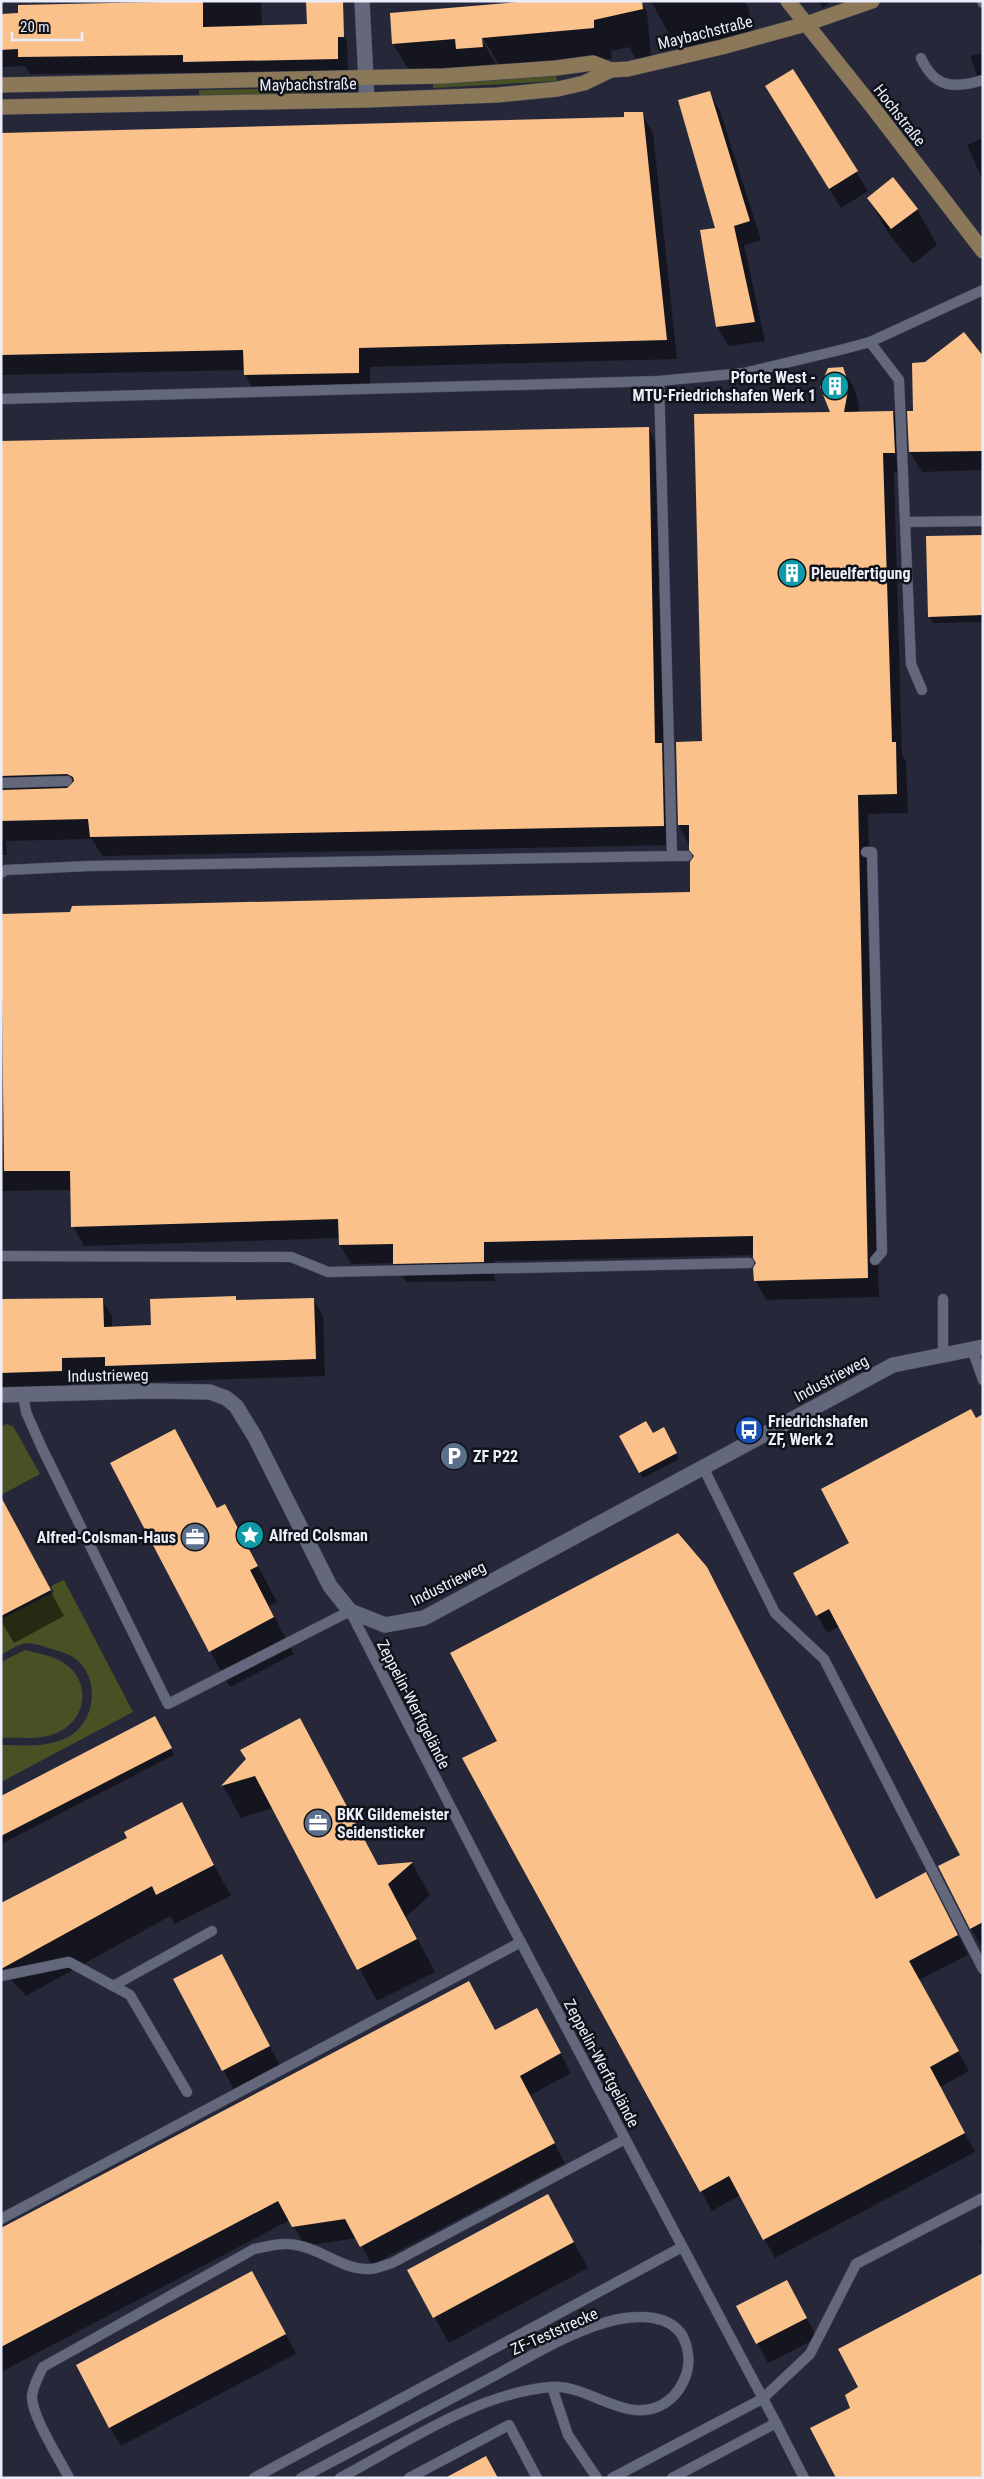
<svg xmlns="http://www.w3.org/2000/svg" width="984" height="2479" font-family="'Roboto Condensed',sans-serif">
  <style>
    .green { fill: #485024 }
    .shadow { fill: #0007 }
    .building { fill: #fac18a }
    .lines { fill: none; stroke-linecap: round; stroke-linejoin: round }
    .lane-casing { stroke: #444655; stroke-width: 11 }
    .street-casing { stroke: #444655; stroke-width: 16 }
    .secondary-casing { stroke: #444655; stroke-width: 16 }
    .lane { stroke: #64687c; stroke-width: 10 }
    .street { stroke: #64687c; stroke-width: 15 }
    .secondary { stroke: #8b7859; stroke-width: 15 }
    .labels { text-anchor: middle; stroke-width: 5; stroke-linejoin: round; paint-order: stroke }
    .street-label { font-size: 16px; fill: #ebeefa; stroke: #10121a }
    .poi-label { font-size: 16px; font-weight: bold; fill: #ebeefa; stroke: #10121a; text-anchor: start }
  </style>
  <rect width="100%" height="100%" fill="#26283a"/>
  <g class="green">
    <path d="M556,76L557,81L433,88V83Z"/>
    <path d="M304,88V94L199,96V90Z"/>
    <path d="M6,1424L13,1426L40,1474L1,1495V1427Z"/>
    <path d="M64,1580L133,1712L1,1782V1745C24,1745 45,1748 66,1738C95,1724 101,1681 77,1660C69,1653 58,1651 48,1648C40,1645 30,1642 22,1644C15,1646 8,1651 1,1655V1619L54,1592L51,1586Z"/>
    <path d="M25,1650C40,1654 56,1656 68,1666C94,1688 83,1726 51,1735C36,1740 17,1737 1,1738V1662Z"/>
  </g>
  <g class="shadow">
    <path d="M178,1H261L262,27L308,26L344,37L347,42L348,76L194,79L190,73L30,74L25,66L1,67V15L178,4Z"/>
    <path d="M640,1L647,12L652,68L642,70L629,47L611,51L612,59L501,69L483,37H480L500,71L412,75L393,44L391,20Z"/>
    <path d="M651,1H744L748,7L754,36L680,54Z"/>
    <path d="M818,1H831L823,8Z"/>
    <path d="M983,53V80L979,81L970,56Z"/>
    <path d="M793,70L868,191L841,208L766,87Z"/>
    <path d="M709,92L720,111L761,240L744,245L765,341L728,346L717,326L716,229Z"/>
    <path d="M642,114L653,133L677,359L370,367V392L256,394L245,374V370L1,375V135L625,118Z"/>
    <path d="M983,138V181L967,145Z"/>
    <path d="M868,198L917,209L937,245L913,264L889,234Z"/>
    <path d="M983,358V470L922,472L910,452L914,412Z"/>
    <path d="M843,369L854,388L859,405L858,413L893,412L904,432L906,472H894L902,755L906,762L908,813L868,814L879,1297L766,1300L755,1280L757,1263L754,1255L494,1261L495,1281L406,1282L394,1263L351,1264L340,1245V1238L84,1246L73,1226L72,1190L1,1191V915L691,894L695,857L679,825L704,742L832,413Z"/>
    <path d="M648,428L659,448L675,845L102,856L92,839L6,841L7,855H1V442Z"/>
    <path d="M983,536V622L933,623L929,616Z"/>
    <path d="M235,1298L237,1302L313,1299L323,1316L325,1376L116,1383L111,1373L71,1374V1388L1,1389V1301L102,1299L112,1316V1328L153,1326Z"/>
    <path d="M983,1415V1945L981,1946L971,1928L961,1855L840,1626L827,1633L817,1615L850,1544L975,1419Z"/>
    <path d="M175,1430L218,1509L225,1506L245,1541L277,1602L269,1606L294,1654L230,1687L210,1651Z"/>
    <path d="M653,1434L667,1435L679,1459L643,1478L620,1436Z"/>
    <path d="M1,1498L64,1616L14,1643L1,1621Z"/>
    <path d="M300,1720L379,1867L412,1863L430,1895L406,1917L435,1972L377,2001L273,1808L241,1818L223,1786L247,1760Z"/>
    <path d="M158,1724L174,1755L1,1844V1798Z"/>
    <path d="M464,1758L876,1901L936,1893L968,1955L919,1980L969,2071L940,2087L975,2152L775,2258L740,2195L712,2211Z"/>
    <path d="M181,1804L231,1896L175,1924L170,1916L26,1996L5,1973L1,1975V1904L128,1838Z"/>
    <path d="M233,1975L280,2066L234,2090L175,1979Z"/>
    <path d="M547,2029L571,2073L529,2096L565,2163L372,2265L357,2238L305,2246L290,2220L1,2372V2229L495,2032Z"/>
    <path d="M562,2221L588,2268L449,2343L408,2270Z"/>
    <path d="M983,2240V2248L979,2241Z"/>
    <path d="M263,2292L296,2354L121,2446L110,2427Z"/>
    <path d="M798,2301L817,2338L768,2363L738,2306Z"/>
  </g>
  <g class="building">
    <path d="M203,1V27L307,24L306,1H343L344,37H338V59L183,62V55L18,57V49L1,50V14L18,13V5Z"/>
    <path d="M529,1H642L643,9L594,20V28L482,38L483,47L456,49L455,39L392,44L390,13Z"/>
    <path d="M793,69L858,171L829,189L765,86Z"/>
    <path d="M710,91L750,221L734,226L755,322L716,327L700,230L715,228L678,100Z"/>
    <path d="M624,112H643L667,340L359,348V373L244,375L243,350L1,355V133L624,117Z"/>
    <path d="M893,177L918,209L891,229L867,198Z"/>
    <path d="M964,332L983,356V451L909,452L907,411H913L912,363L925,362Z"/>
    <path d="M843,367L849,385L844,412L893,411L895,453H883L892,742H896L897,794L858,795L868,1278L754,1281L753,1268L756,1263L753,1258V1236L484,1242V1262L393,1264V1244L339,1245L338,1219L71,1227L70,1171H4L1,914L70,912L72,906L690,892V862L694,856L689,850V825H678L676,742L702,741L694,414L830,412L820,387L828,368Z"/>
    <path d="M649,427L655,743H662L664,826L90,837L88,819L1,821V790L67,788L74,781L73,777L67,774L1,776V441Z"/>
    <path d="M983,535V615L928,617L926,536Z"/>
    <path d="M236,1296V1300L314,1298L316,1359L105,1366V1357L62,1358V1371L1,1373V1299L103,1298L104,1327L151,1325L150,1299Z"/>
    <path d="M971,1409L976,1418L983,1414V1922L970,1929L938,1866L960,1855L829,1609L816,1616L793,1573L849,1543L821,1489Z"/>
    <path d="M646,1421L653,1433L664,1427L677,1453L639,1473L619,1436Z"/>
    <path d="M175,1429L217,1508L225,1504L258,1566L250,1570L274,1617L209,1652L110,1463Z"/>
    <path d="M1,1497L51,1590L1,1616Z"/>
    <path d="M678,1533L707,1567L876,1899L926,1872L958,1935L909,1961L959,2051L930,2067L965,2133L763,2240L729,2176L700,2192L462,1758L497,1741L450,1653Z"/>
    <path d="M155,1716L172,1748L1,1836V1796Z"/>
    <path d="M300,1718L378,1865L413,1862L388,1884L417,1939L357,1970L255,1776L221,1786L246,1759L240,1750Z"/>
    <path d="M182,1802L214,1865L156,1895L152,1886L1,1969V1903L127,1838L124,1832Z"/>
    <path d="M222,1954L270,2046L222,2071L173,1979Z"/>
    <path d="M469,1981L495,2030L537,2008L561,2053L520,2076L555,2143L360,2247L345,2219L292,2227L278,2201L1,2347V2228Z"/>
    <path d="M548,2194L574,2242L433,2318L407,2270Z"/>
    <path d="M252,2271L286,2334L109,2428L76,2365Z"/>
    <path d="M983,2273V2478H836L810,2428L850,2408L845,2395L858,2387L838,2349Z"/>
    <path d="M787,2280L807,2318L756,2344L736,2306Z"/>
    <path d="M486,2456L498,2478H445Z"/>
  </g>
  <g class="lines">
    <defs>
      <g id="lane">
        <path d="M982,1L983,3"/>
        <path d="M921,58C935,88 953,89 983,80"/>
        <path d="M870,342L899,380L911,664L922,690"/>
        <path d="M1,399L659,381L744,373L840,350L870,342L983,290"/>
        <path d="M905,522L983,521"/>
        <path d="M1,783L67,781"/>
        <path d="M866,852H872L882,1252L875,1260"/>
        <path d="M672,856H687"/>
        <path d="M1,873L6,870L89,866L672,856L659,381"/>
        <path d="M1,1256L291,1257L328,1272L749,1263"/>
        <path d="M943,1299V1355"/>
        <path d="M972,1349L983,1380"/>
        <path d="M23,1394L26,1412L42,1448L168,1704L350,1611L499,1901L776,2423L672,2478"/>
        <path d="M703,1467L775,1613L824,1659L983,1969"/>
        <path d="M1,1976L69,1962L130,1995L187,2092"/>
        <path d="M113,1986L212,1931"/>
        <path d="M1,2219L521,1942"/>
        <path d="M552,2387L568,2435L597,2478"/>
        <path d="M776,2423L804,2478"/>
        <path d="M69,2478C60,2460 31,2415 32,2396C33,2386 38,2377 43,2367L254,2249C268,2246 282,2242 296,2245C322,2249 343,2270 369,2269C377,2269 385,2265 392,2263L625,2139"/>
        <path d="M254,2478L682,2247"/>
        <path d="M301,2478C366,2444 430,2410 494,2376C533,2355 576,2328 619,2319C640,2315 669,2315 682,2335C688,2346 690,2360 687,2372C683,2385 676,2396 665,2403C628,2427 590,2384 551,2387C477,2393 404,2444 340,2478"/>
        <path d="M409,2478L509,2425L537,2478"/>
        <path d="M612,2478L762,2399L810,2354L856,2264L983,2198"/>
      </g>
      <g id="street">
        <path d="M362,1L367,100"/>
        <path d="M1,1395L151,1391L210,1392L226,1398L236,1406L255,1437L330,1586L350,1611L385,1625L424,1618L893,1365L983,1347"/>
      </g>
      <g id="secondary">
        <path d="M788,1L871,105L983,251"/>
        <path d="M1,85L444,76L556,68L593,63L611,70"/>
        <path d="M1,107L367,100L497,95L558,89L584,83L611,70L628,69L722,47L806,24L872,1"/>
      </g>
    </defs>
    <use href="#lane" class="lane-casing"/>
    <use href="#street" class="street-casing"/>
    <use href="#secondary" class="secondary-casing"/>
    <use href="#lane" class="lane"/>
    <use href="#street" class="street"/>
    <use href="#secondary" class="secondary"/>
  </g>
  <defs>
    <symbol id="building-disc" viewBox="-11 -11 22 22"><circle r="9.5" fill="#0f9aa8" stroke="#10121a"/><path d="M-4-6H4V6H1V3H-1V6H-4ZM-2.5-4.3h1.7v1.8h-1.7ZM.8-4.3h1.7v1.8H.8ZM-2.5-1h1.7V.8h-1.7ZM.8-1h1.7V.8H.8Z" fill="#fff"/></symbol>
    <symbol id="bus-disc" viewBox="-11 -11 22 22"><circle r="9.5" fill="#1a4fb4" stroke="#10121a"/><path d="M-5-6H5V4H4V6H2V4H-2V6H-4V4H-5ZM-3.5-4V0h7V-4ZM-3.5 1.2v1.5H-2V1.2ZM2 1.2v1.5H3.5V1.2Z" fill="#fff"/></symbol>
    <symbol id="parking-disc" viewBox="-11 -11 22 22"><circle r="9.5" fill="#5c6f8a" stroke="#10121a"/><path d="M-3.5-5.5H1a3.5 3.5 0 0 1 0 7H-1V5.5H-3.5ZM-1-3.4V-.6H.8a1.4 1.4 0 0 0 0-2.8Z" fill="#fff"/></symbol>
    <symbol id="sight-disc" viewBox="-11 -11 22 22"><circle r="9.5" fill="#0f9aa8" stroke="#10121a"/><path d="M0-6L1.8-2.2L6-1.7L2.9 1.2L3.7 5.4L0 3.3L-3.7 5.4L-2.9 1.2L-6-1.7L-1.8-2.2Z" fill="#fff"/></symbol>
    <symbol id="office-disc" viewBox="-11 -11 22 22"><circle r="9.5" fill="#5c6f8a" stroke="#10121a"/><path d="M-6-3h4V-5.5h4V-3h4V5H-6ZM-1-4.5V-3h2v-1.5ZM-6 0V1H6V0Z" fill="#fff"/></symbol>
  </defs>
  <g fill-rule="evenodd">
    <use href="#building-disc" x="819" y="370" width="32" height="32"/>
    <use href="#building-disc" x="776" y="557" width="32" height="32"/>
    <use href="#bus-disc" x="733" y="1414" width="32" height="32"/>
    <use href="#parking-disc" x="438" y="1440" width="32" height="32"/>
    <use href="#sight-disc" x="234" y="1519" width="32" height="32"/>
    <use href="#office-disc" x="179" y="1521" width="32" height="32"/>
    <use href="#office-disc" x="302" y="1807" width="32" height="32"/>
  </g>
  <g class="labels">
    <g class="street-label">
      <text transform="translate(705 32) rotate(-14)" y="6">Maybachstraße</text>
      <text transform="translate(308 84) rotate(-1)" y="6">Maybachstraße</text>
      <text transform="translate(900 115) rotate(52)" y="6">Hochstraße</text>
      <text transform="translate(108 1375) rotate(-1)" y="6">Industrieweg</text>
      <text transform="translate(831 1378) rotate(-28)" y="6">Industrieweg</text>
      <text transform="translate(448 1583) rotate(-26)" y="6">Industrieweg</text>
      <text transform="translate(414 1704) rotate(63)" y="6">Zeppelin-Werftgelände</text>
      <text transform="translate(602 2063) rotate(62)" y="6">Zeppelin-Werftgelände</text>
      <text transform="translate(554 2331) rotate(-24)" y="6">ZF-Teststrecke</text>
    </g>
    <g class="poi-label">
      <text x="816" y="383" text-anchor="end">Pforte West -<tspan x="816" dy="18">MTU-Friedrichshafen Werk 1</tspan></text>
      <text x="811" y="579">Pleuelfertigung</text>
      <text x="768" y="1427">Friedrichshafen<tspan x="768" dy="18">ZF, Werk 2</tspan></text>
      <text x="473" y="1462">ZF P22</text>
      <text x="269" y="1541">Alfred Colsman</text>
      <text x="176" y="1543" text-anchor="end">Alfred-Colsman-Haus</text>
      <text x="337" y="1820">BKK Gildemeister<tspan x="337" dy="18">Seidensticker</tspan></text>
    </g>
  </g>
  <rect width="984" height="2479" fill="none" stroke="#ebeefa" stroke-width="5"/>
  <path d="M12 32v8h70v-8" fill="none" stroke="#ebeefa" stroke-width="2.5"/>
  <text x="20" y="32" font-size="15" fill="#ebeefa" stroke="#10121a" stroke-width="4" paint-order="stroke">20 m</text>
</svg>
